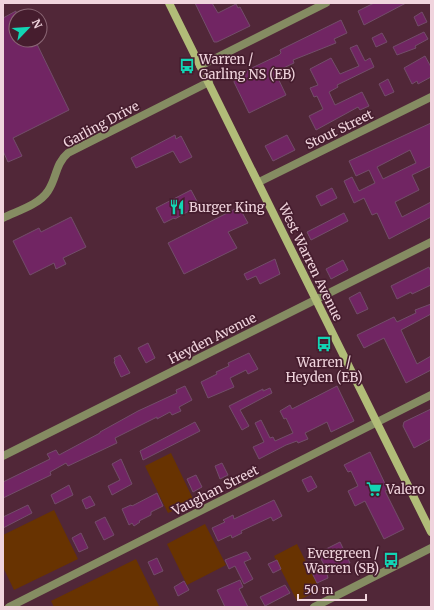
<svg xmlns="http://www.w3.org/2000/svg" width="434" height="610" font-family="Merriweather,serif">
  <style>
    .green { fill: #683301 }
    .building { fill: #712563; stroke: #734d6a; fill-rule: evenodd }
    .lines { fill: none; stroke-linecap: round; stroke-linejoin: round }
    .minor { stroke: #858c62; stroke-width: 8 }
    .tertiary { stroke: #858c62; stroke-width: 8 }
    .secondary { stroke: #b1bc78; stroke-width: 8 }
    .labels { text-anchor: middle; stroke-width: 3.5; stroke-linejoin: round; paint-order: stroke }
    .poi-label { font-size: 13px; fill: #f0d4dd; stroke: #461d2e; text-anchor: start }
    .street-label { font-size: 13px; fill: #f0d4dd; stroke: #461d2e }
  </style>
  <rect width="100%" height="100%" fill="#512738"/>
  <g class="green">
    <path d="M171,453L194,501L168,513L145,466Z"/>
    <path d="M54,510L78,559L14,590L3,567V535Z"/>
    <path d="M205,524L226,565L187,585L167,544Z"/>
    <path d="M297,544L320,590L297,601L274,556Z"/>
    <path d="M136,559L159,606L54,607L51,601Z"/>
  </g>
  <g class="building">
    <path d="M195,3H212L218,13L236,4L238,8L240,7L250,26L217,42H214Z"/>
    <path d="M374,3H406L364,25L358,11Z"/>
    <path d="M16,11V40H35L69,110L13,138L22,156L8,162L3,151V18Z"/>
    <path d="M422,12L427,22L418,26L414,17Z"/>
    <path d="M341,20L347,33L334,39L336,43L293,60L294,63L275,72L286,95L249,113L234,82L235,76L279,55L281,53L280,50Z"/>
    <path d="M424,32L428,39L415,46L416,48L397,55L393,47Z"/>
    <path d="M382,33L387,42L376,47L372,38Z"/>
    <path d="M357,45L365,61L370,58L374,67L337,85L338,87L329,92L335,105L362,92L369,106L360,110L358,107L316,130L309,116L323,109L317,96L314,97L310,88L318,85L310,69L331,58L340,74L359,66L350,48Z"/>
    <path d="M425,56L431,67V77L418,84L417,81L412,84L404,68Z"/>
    <path d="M388,79L394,92L385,96L379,84Z"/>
    <path d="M431,123V166L412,175L419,190L395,202L402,217L431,202V217L389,239L377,213L372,215L364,198L354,203L344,181L352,177L359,191L375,183L369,170L356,176L349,161ZM410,150L416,163L383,179L377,167Z"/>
    <path d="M175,135L176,139L181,136L192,157L180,163L173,151L136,168L131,158Z"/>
    <path d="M287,135L295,150L273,161L265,146Z"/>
    <path d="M332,188L337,198L321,206L316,196Z"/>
    <path d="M191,190L199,205L175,219L174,218L164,223L156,208Z"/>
    <path d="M239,207L248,223L228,232L237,248L184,274L168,243Z"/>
    <path d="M344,213L348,221L311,240L307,232Z"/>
    <path d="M71,217L86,247L63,258L66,264L56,269L54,263L30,275L13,241L39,228L41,232Z"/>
    <path d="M275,259L280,274L260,284L256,276L247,280L244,274Z"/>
    <path d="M343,260L348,270L331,279L326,269Z"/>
    <path d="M429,267L431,272V285L412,294L411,292L397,299L391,286Z"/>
    <path d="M360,292L368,309L357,314L349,298Z"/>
    <path d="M431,304V314L401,330L417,364L431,356V370L406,383L384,338L364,348L357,335L394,317L397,322L416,313L415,310Z"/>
    <path d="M148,343L155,358L146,363L138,348Z"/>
    <path d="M249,353L258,369L248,374L246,370L230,378L234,387L208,398L201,382L217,374L216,372L229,366L228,363Z"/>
    <path d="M120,355L130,373L121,377L114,362L115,361L114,358Z"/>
    <path d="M185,386L192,400L179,407L181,411L172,415L170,412L157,419V417L115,438L117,443L68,466L66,463L50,472L51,475L3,498V482L50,459L47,454L56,450L59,455L100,433V432L138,411L177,393L176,390Z"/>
    <path d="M337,386L354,421L331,432L327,422L305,433L308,439L298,443L297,441L286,445L259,459L253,447L264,442L255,423L261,420L270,438L273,437L275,441L293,433L286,418L284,419L280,411L290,405L292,409Z"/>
    <path d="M270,388L272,393L240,410L249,426L242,430L229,406L263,389V391Z"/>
    <path d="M431,409V439L414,448L403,426L404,422Z"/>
    <path d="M195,422L200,431L143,460L140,451Z"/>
    <path d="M370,452L388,490L385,491L404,529L384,539L365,501L355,506L348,491L358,486L351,471L348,472L344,465Z"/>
    <path d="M121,459L132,484L112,495L108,486L120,480L112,464Z"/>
    <path d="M222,463L228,475L220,479L215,466Z"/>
    <path d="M196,475L202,487L193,492L187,479Z"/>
    <path d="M311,476L317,487L308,492L302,480Z"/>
    <path d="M69,485L73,495L55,504L51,495Z"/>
    <path d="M157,493L163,506L151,512V515L139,521L140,522L134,526L132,523L129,525L122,509L131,505L132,506Z"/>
    <path d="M90,496L95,505L86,509L82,500Z"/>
    <path d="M274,500L282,516L273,521L271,517L241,531L242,533L232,538L231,535L218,541L212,528L225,522L223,520L233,515L234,519Z"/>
    <path d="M28,505L32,513L3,528V517Z"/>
    <path d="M105,517L114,535L104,540L95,522Z"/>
    <path d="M81,533L88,548L79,552L72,538Z"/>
    <path d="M340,542L350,563L327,574L328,578L317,583L311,571L324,565L318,553Z"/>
    <path d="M245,552H247L251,559L244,562L253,579L244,584L235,566L229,569L225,560Z"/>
    <path d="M157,558L163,571L154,575L148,562Z"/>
    <path d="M277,560L281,569L273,573L268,564Z"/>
    <path d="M240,580L243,587L239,589L248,607H225L217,590Z"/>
    <path d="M184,581L189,590L178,596L174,587Z"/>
    <path d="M285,585L290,593L265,606L260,597Z"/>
  </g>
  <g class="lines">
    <g class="minor">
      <path d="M200,66L326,3"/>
      <path d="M259,182L431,97"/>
      <path d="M3,218C17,211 39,205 48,191C57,178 55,164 68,153L209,82"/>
      <path d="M3,456L431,242"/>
      <path d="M9,607L431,395"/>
    </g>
    <path class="tertiary" d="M314,607L431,548"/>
    <path class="secondary" d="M169,3L431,532"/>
  </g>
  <defs>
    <symbol id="bus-bare" viewBox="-9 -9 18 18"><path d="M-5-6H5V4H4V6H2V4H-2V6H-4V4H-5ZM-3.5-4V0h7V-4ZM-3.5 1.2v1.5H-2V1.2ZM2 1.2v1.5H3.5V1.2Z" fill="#12d5b4" stroke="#461d2e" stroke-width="2.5" paint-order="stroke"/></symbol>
    <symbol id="restaurant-bare" viewBox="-9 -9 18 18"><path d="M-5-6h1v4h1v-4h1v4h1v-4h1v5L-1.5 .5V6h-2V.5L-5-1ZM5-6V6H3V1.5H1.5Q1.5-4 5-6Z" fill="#12d5b4" stroke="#461d2e" stroke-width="2.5" paint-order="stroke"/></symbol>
    <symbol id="supermarket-bare" viewBox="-9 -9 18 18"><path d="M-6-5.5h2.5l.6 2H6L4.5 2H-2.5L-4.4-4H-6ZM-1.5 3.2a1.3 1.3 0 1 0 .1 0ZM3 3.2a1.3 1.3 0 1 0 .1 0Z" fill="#12d5b4" stroke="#461d2e" stroke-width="2.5" paint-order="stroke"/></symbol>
  </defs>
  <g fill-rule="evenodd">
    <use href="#bus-bare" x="176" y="55" width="22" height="22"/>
    <use href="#restaurant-bare" x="166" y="196" width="22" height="22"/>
    <use href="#bus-bare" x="313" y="333" width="22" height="22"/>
    <use href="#supermarket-bare" x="363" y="478" width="22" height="22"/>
    <use href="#bus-bare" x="380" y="549" width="22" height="22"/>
  </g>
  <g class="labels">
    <g class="poi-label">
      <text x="199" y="64">Warren /<tspan x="199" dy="15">Garling NS (EB)</tspan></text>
      <text x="189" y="212">Burger King</text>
      <text x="324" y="367" text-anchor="middle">Warren /<tspan x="324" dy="15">Heyden (EB)</tspan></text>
      <text x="386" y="494">Valero</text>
      <text x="379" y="558" text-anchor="end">Evergreen /<tspan x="379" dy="15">Warren (SB)</tspan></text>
    </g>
    <g class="street-label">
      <text transform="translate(101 124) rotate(-28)" y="5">Garling Drive</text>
      <text transform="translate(339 129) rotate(-26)" y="5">Stout Street</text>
      <text transform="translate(311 262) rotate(64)" y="5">West Warren Avenue</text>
      <text transform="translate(212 338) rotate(-27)" y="5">Heyden Avenue</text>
      <text transform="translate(215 490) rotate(-27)" y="5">Vaughan Street</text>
    </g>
  </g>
  <rect width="434" height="610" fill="none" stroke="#f0d4dd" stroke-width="8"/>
  <g transform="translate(28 28) rotate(65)"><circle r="19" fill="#461d2e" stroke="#8a6674"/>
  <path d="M0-3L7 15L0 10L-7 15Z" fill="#12d5b4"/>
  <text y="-6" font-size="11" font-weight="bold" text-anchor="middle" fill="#f0d4dd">N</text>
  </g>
  <path d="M298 594v6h68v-6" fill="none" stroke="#f0d4dd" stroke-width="2"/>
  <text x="304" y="594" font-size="12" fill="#f0d4dd" stroke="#461d2e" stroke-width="3" paint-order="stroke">50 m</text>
</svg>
